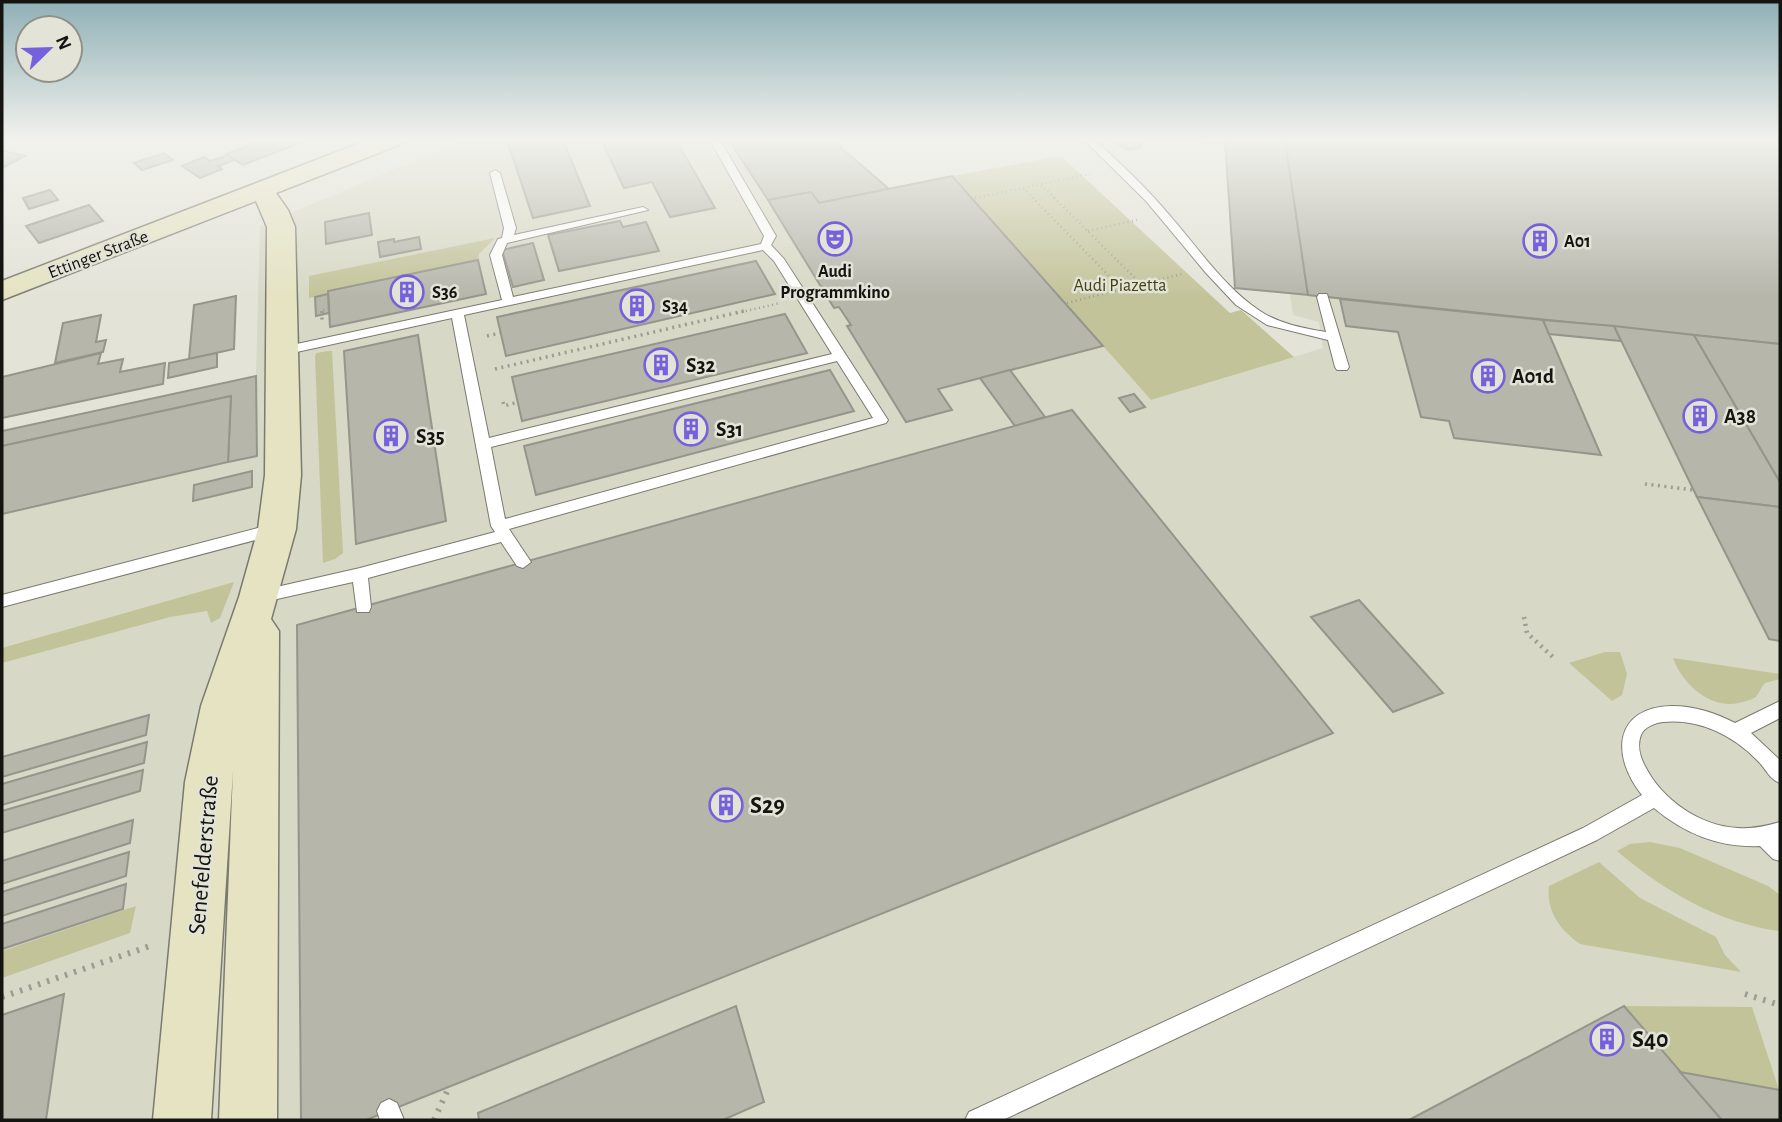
<svg xmlns="http://www.w3.org/2000/svg" width="1782" height="1122" font-family="'Alegreya Sans',sans-serif">
  <style>
    .built { fill: #d8d8c6 }
    .green { fill: #c3c39a }
    .building { fill: #b6b6ab; stroke: #95958b; stroke-width: 2 }
    .lines { fill: none; stroke-linecap: round; stroke-linejoin: round }
    .lane-casing { stroke: #7a7a70; stroke-width: 2 }
    .secondary-casing { stroke: #7a7a70; stroke-width: 3 }
    .path-far3 { stroke: #9c9c93; stroke-width: 2.5; stroke-dasharray: 1 3.5; stroke-linecap: butt }
    .path-far2 { stroke: #9c9c93; stroke-width: 3.5; stroke-dasharray: 2 4.5; stroke-linecap: butt }
    .path-far1 { stroke: #9c9c93; stroke-width: 4.5; stroke-dasharray: 2 5; stroke-linecap: butt }
    .path { stroke: #9c9c93; stroke-width: 6; stroke-dasharray: 2.5 7; stroke-linecap: butt }
    .lane { fill: #fff; fill-rule: evenodd }
    .secondary { fill: #e5e3c2; fill-rule: evenodd }
    .labels { text-anchor: middle; stroke-width: 5; stroke-linejoin: round; paint-order: stroke }
    .far-poi-label { font-size: 18px; font-weight: bold; fill: #141410; stroke: #e3e3d8; text-anchor: start }
    .far-street-label { font-size: 18px; fill: #141410; stroke: #e3e3d8 }
    .far-park-label { font-size: 18px; fill: #444210; stroke: #e3e3d8 }
    .poi-label { font-size: 21px; font-weight: bold; fill: #141410; stroke: #e3e3d8; text-anchor: start }
    .near-poi-label { font-size: 24px; font-weight: bold; fill: #141410; stroke: #e3e3d8; text-anchor: start }
    .near-street-label { font-size: 24px; fill: #141410; stroke: #e3e3d8 }
  </style>
  <rect width="100%" height="100%" fill="#e3e3d8"/>
  <path class="built" d="M465,140H703L712,156L736,151L834,308L839,307L851,325L847,327L906,422L952,410L938,389L1103,346L1151,400L1323,348L1319,322L1293,315L1290,294L1235,288L1226,146L1174,140L1225,143V140H1780V1120H2V446L231,396L256,375L260,226Z"/>
  <g class="green">
    <path d="M1061,156L1230,313L1241,310L1294,357L1151,400L952,176Z"/>
    <path d="M495,238L479,254L478,260L328,291V294L309,298V276Z"/>
    <path d="M328,351H332L343,553L335,559L323,563L315,357L316,353Z"/>
    <path d="M234,582L220,618L211,623L207,611L170,617L2,663V648Z"/>
    <path d="M1605,652H1620L1627,674L1622,695L1612,701L1569,663Z"/>
    <path d="M1673,658L1780,674V679L1765,683C1761,687 1759,693 1756,697C1755,698 1747,701 1746,701C1714,713 1683,686 1673,658Z"/>
    <path d="M1650,842L1680,848L1768,886L1780,895V931C1720,924 1662,890 1617,851L1630,844Z"/>
    <path d="M1599,862L1640,898L1716,937L1725,955L1741,972L1580,944C1560,930 1546,911 1549,886Z"/>
    <path d="M136,906L130,933L2,978V951Z"/>
    <path d="M1624,1006L1752,1007L1779,1090L1680,1072Z"/>
  </g>
  <g class="building">
    <path d="M263,140H291L297,144L243,165L226,154Z"/>
    <path d="M507,140H563L590,206L533,218Z"/>
    <path d="M601,140H676L715,208L670,217L652,182L624,188Z"/>
    <path d="M729,140H832L889,189L819,203L811,192L768,200Z"/>
    <path d="M1110,140H1144L1139,148L1128,150Z"/>
    <path d="M1225,140H1285L1308,295L1235,288Z"/>
    <path d="M1285,140H1780V344L1308,295Z"/>
    <path d="M2,151L25,156L2,168Z"/>
    <path d="M164,153L173,160L142,170L134,163Z"/>
    <path d="M228,155L235,160L218,166L222,169L200,178L182,166L204,157L210,161Z"/>
    <path d="M952,176L1103,346L938,389L952,410L906,422L847,326L851,325L839,307L834,308L768,200L811,192L819,203Z"/>
    <path d="M50,190L58,200L29,209L23,198Z"/>
    <path d="M89,205L103,221L39,243L26,226Z"/>
    <path d="M369,213L372,235L326,244L325,222Z"/>
    <path d="M620,221L623,227L646,222L659,251L559,271L548,235Z"/>
    <path d="M419,237L421,249L380,257L378,242L394,239V242Z"/>
    <path d="M533,243L544,280L513,287L502,250Z"/>
    <path d="M478,260L486,294L330,327L328,291Z"/>
    <path d="M756,261L775,294L506,356L497,317Z"/>
    <path d="M328,294L329,313L316,316L315,297Z"/>
    <path d="M236,296L234,349L189,359L194,305Z"/>
    <path d="M1340,299L1543,320L1601,455L1454,438L1449,421L1421,417L1398,332L1346,326Z"/>
    <path d="M785,314L807,353L522,421L512,377Z"/>
    <path d="M101,315L96,342L106,340L103,352L55,363L63,323Z"/>
    <path d="M1543,320L1614,326L1621,341L1549,334Z"/>
    <path d="M1614,326L1694,335L1780,482V507L1697,497Z"/>
    <path d="M418,335L446,521L356,544L344,351Z"/>
    <path d="M1694,335L1780,344V482Z"/>
    <path d="M101,353L98,364L123,359L120,372L165,363L163,384L2,418V377Z"/>
    <path d="M217,353V367L168,378L169,363Z"/>
    <path d="M830,370L854,411L536,495L524,446Z"/>
    <path d="M1010,370L1045,417L1015,426L980,378Z"/>
    <path d="M256,376L257,456L228,462L231,396L2,446V431Z"/>
    <path d="M1134,394L1145,407L1130,412L1119,398Z"/>
    <path d="M231,396L228,462L2,514V446Z"/>
    <path d="M1072,410L1333,733L366,1120H301L297,625Z"/>
    <path d="M252,471V487L193,501L194,485Z"/>
    <path d="M1697,497L1780,507V641L1769,639Z"/>
    <path d="M1359,600L1443,693L1393,712L1311,617Z"/>
    <path d="M149,715L146,735L2,777V757Z"/>
    <path d="M147,742L144,763L2,805V784Z"/>
    <path d="M143,770L140,791L2,833V811Z"/>
    <path d="M133,820L130,843L2,884V861Z"/>
    <path d="M129,852L126,876L2,916V892Z"/>
    <path d="M126,884L123,909L2,949V924Z"/>
    <path d="M64,994L46,1120H2V1015Z"/>
    <path d="M736,1006L764,1102L723,1120H479L478,1113Z"/>
    <path d="M1624,1006L1722,1120H1409Z"/>
    <path d="M1680,1072L1780,1090V1120H1722Z"/>
  </g>
  <g class="lines">
    <defs>
      <g id="lane">
        <path d="M710,140H720L776,236L771,245L784,259L886,417L888,420L886,423L509,529L531,562L523,568L517,566L501,542L368,578L371,607L369,612H357L353,582L259,603L253,601L251,597L253,593L259,591L360,568L495,532L491,526L452,318L283,355L277,351L278,348L502,300L490,255L498,239L502,238L504,228L490,173L495,170L500,173L516,228L514,235L643,207L648,210L507,243L502,255L513,297L761,244L764,236ZM763,250L774,261L832,354L489,438L464,315ZM837,361L873,418L505,519L491,447Z"/>
        <path d="M1084,140H1095C1122,165 1148,189 1171,217C1199,249 1224,287 1260,311C1280,324 1303,328 1326,332L1317,297L1319,294H1327L1349,367L1347,370H1337L1335,367L1328,340L1267,325L1236,305L1206,273L1146,201Z"/>
        <path d="M277,523L285,529L282,533L2,607V595Z"/>
        <path d="M1780,701V718L1751,733L1780,760V783C1770,780 1766,769 1758,761C1734,736 1699,718 1663,722C1655,723 1644,727 1641,735C1637,745 1640,757 1645,766C1662,800 1700,826 1738,828C1753,829 1766,826 1780,822V861L1773,859L1760,846C1720,848 1685,834 1654,808L1597,840L1003,1120H965L969,1112L1583,828L1642,795C1611,757 1613,707 1672,706C1694,706 1716,713 1735,723Z"/>
        <path d="M389,1099L397,1103L404,1120H380L377,1111L381,1103Z"/>
      </g>
      <path id="secondary" d="M368,140H402L399,145L276,193L288,210L295,227L301,475L296,529L271,619L279,631L277,1120H219L233,771L211,1120H153L185,782L201,706L239,597L258,529L265,475L267,227L256,201L2,300V281Z"/>
    </defs>
    <use href="#lane" class="lane-casing"/>
    <use href="#secondary" class="secondary-casing"/>
    <g class="path-far3">
      <path d="M1041,185L1141,284"/>
      <path d="M1023,188L1121,288"/>
      <path d="M975,198L1090,174"/>
      <path d="M1088,231L1137,220"/>
      <path d="M1067,303L1182,274"/>
      <path d="M322,313V310L329,309"/>
      <path d="M737,313L780,303"/>
    </g>
    <g class="path-far2">
      <path d="M322,311V321"/>
      <path d="M487,336L500,333"/>
      <path d="M495,369L744,311"/>
      <path d="M503,402L504,406L518,402"/>
      <path d="M1645,484L1694,490"/>
    </g>
    <path class="path-far1" d="M1524,617L1527,633L1555,659"/>
    <g class="path">
      <path d="M1745,994L1780,1005"/>
      <path d="M2,997L150,946"/>
      <path d="M434,1120L449,1087"/>
    </g>
    <use href="#lane" class="lane"/>
    <use href="#secondary" class="secondary"/>
  </g>
  <linearGradient id="sky" x2="0" y2="1"><stop stop-color="#8fb0b6"/><stop offset="0.47" stop-color="#f2f2ed"/><stop offset="1" stop-color="#f2f2ed" stop-opacity="0"/></linearGradient>
  <rect width="1782" height="297" fill="url(#sky)"/>
  <defs>
    <symbol id="theatre-ring" viewBox="-11 -11 22 22"><circle r="9.5" fill="#e3e3d8" stroke="#7561dc" stroke-width="1.5"/><path d="M-5-5.5Q0-4 5-5.5V0Q5 5 0 6Q-5 5-5 0ZM-3.3-2.5H-1v1.5H-3.3ZM1-2.5H3.3v1.5H1ZM-2.8 1Q0 5.5 2.8 1Z" fill="#7561dc"/></symbol>
    <symbol id="building-ring" viewBox="-11 -11 22 22"><circle r="9.5" fill="#e3e3d8" stroke="#7561dc" stroke-width="1.5"/><path d="M-4-6H4V6H1V3H-1V6H-4ZM-2.5-4.3h1.7v1.8h-1.7ZM.8-4.3h1.7v1.8H.8ZM-2.5-1h1.7V.8h-1.7ZM.8-1h1.7V.8H.8Z" fill="#7561dc"/></symbol>
  </defs>
  <g fill-rule="evenodd">
    <use href="#theatre-ring" x="816" y="220" width="38" height="38"/>
    <use href="#building-ring" x="1521" y="222" width="38" height="38"/>
    <use href="#building-ring" x="388" y="273" width="38" height="38"/>
    <use href="#building-ring" x="618" y="287" width="38" height="38"/>
    <use href="#building-ring" x="642" y="346" width="38" height="38"/>
    <use href="#building-ring" x="1469" y="357" width="38" height="38"/>
    <use href="#building-ring" x="1681" y="397" width="38" height="38"/>
    <use href="#building-ring" x="672" y="410" width="38" height="38"/>
    <use href="#building-ring" x="372" y="417" width="38" height="38"/>
    <use href="#building-ring" x="707" y="786" width="38" height="38"/>
    <use href="#building-ring" x="1588" y="1020" width="38" height="38"/>
  </g>
  <g class="labels">
    <g class="far-poi-label">
      <text x="1564" y="247">A01</text>
      <text x="835" y="277" text-anchor="middle">Audi<tspan x="835" dy="21">Programmkino</tspan></text>
      <text x="432" y="298">S36</text>
      <text x="662" y="312">S34</text>
    </g>
    <g class="far-street-label">
      <text transform="translate(98 254) rotate(-21)" y="6">Ettinger Straße</text>
    </g>
    <g class="far-park-label">
      <text x="1120" y="291">Audi Piazetta</text>
    </g>
    <g class="poi-label">
      <text x="686" y="372">S32</text>
      <text x="1512" y="383">A01d</text>
      <text x="1724" y="423">A38</text>
      <text x="716" y="436">S31</text>
      <text x="416" y="443">S35</text>
    </g>
    <g class="near-poi-label">
      <text x="750" y="813">S29</text>
      <text x="1632" y="1047">S40</text>
    </g>
    <g class="near-street-label">
      <text transform="translate(203 855) rotate(-85)" y="8">Senefelderstraße</text>
    </g>
  </g>
  <rect width="1782" height="1122" fill="none" stroke="#141410" stroke-width="7"/>
  <g transform="translate(49 49) rotate(67)"><circle r="33" fill="#e3e3d8" stroke="#909088" stroke-width="2"/>
  <path d="M0-5L12 26L0 18L-12 26Z" fill="#7561dc"/>
  <text y="-10" font-size="19" font-weight="bold" text-anchor="middle" fill="#141410">N</text>
  </g>
</svg>
